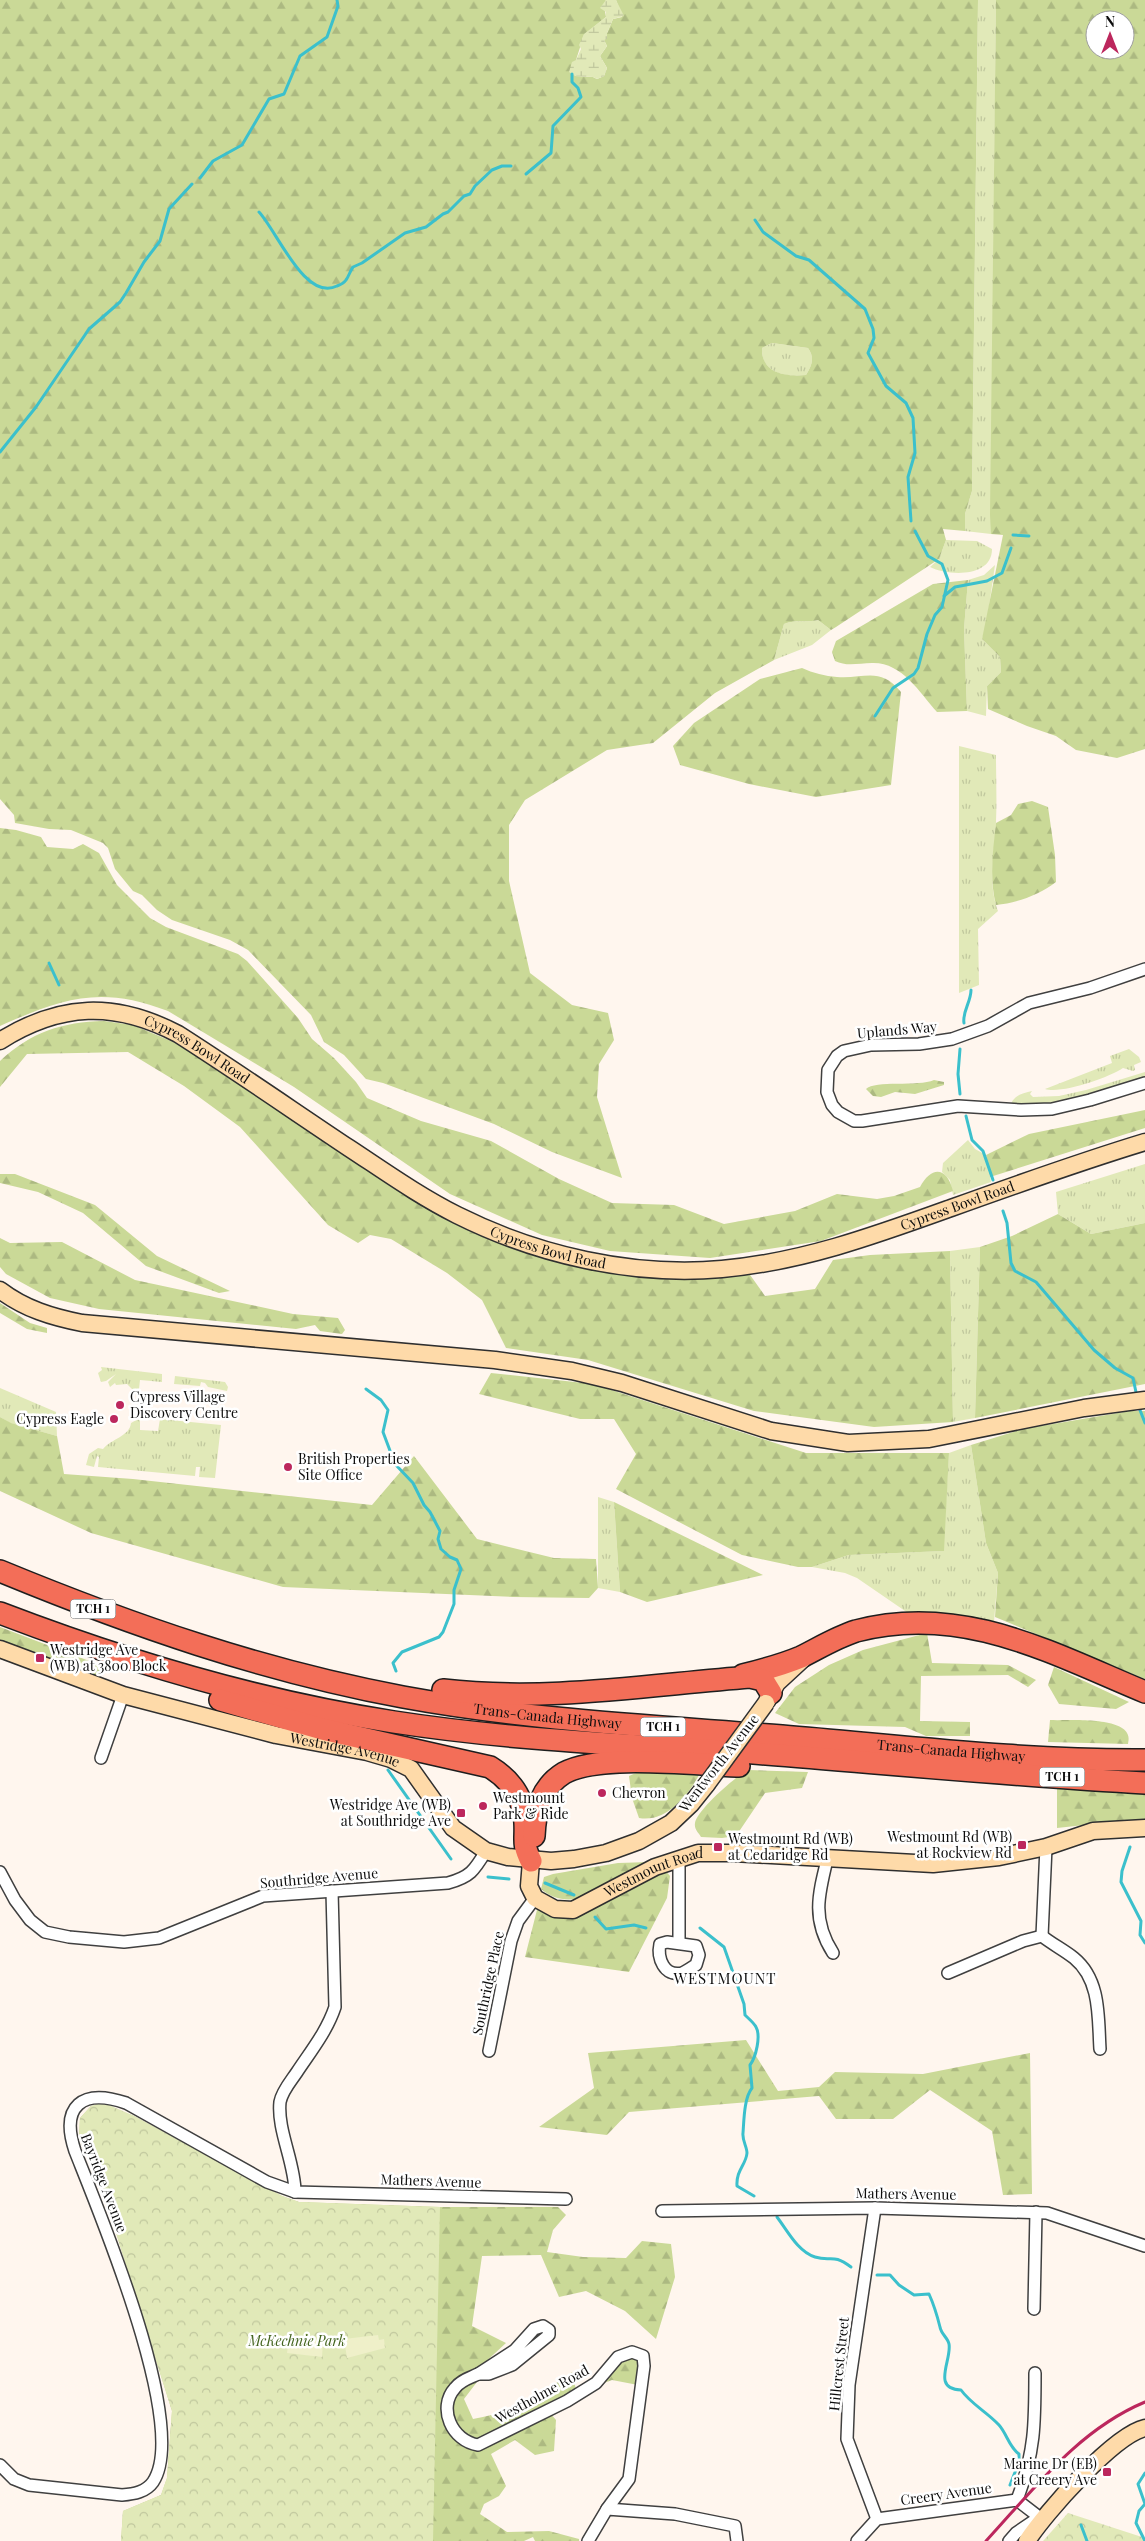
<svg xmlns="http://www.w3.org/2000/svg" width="1145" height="2541" font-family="'Playfair Display',serif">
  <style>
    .grass { fill: url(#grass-tufts) }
    .forest { fill: url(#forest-firs); fill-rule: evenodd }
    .wetland { fill: url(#wetland-marsh) }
    .park { fill: url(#park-crowns) }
    .pitch { fill: #eff0c9 }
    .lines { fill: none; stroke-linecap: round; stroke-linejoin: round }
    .stream { stroke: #3bc0cc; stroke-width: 3 }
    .street-casing { stroke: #404040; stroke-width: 14 }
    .secondary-casing { stroke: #2f2f2f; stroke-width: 19 }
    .highway-casing { stroke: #1e1e1e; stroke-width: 24 }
    .street { stroke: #fff; stroke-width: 11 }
    .secondary { stroke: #fedaa9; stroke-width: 16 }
    .highway { stroke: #f36e58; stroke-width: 21 }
    .rail { stroke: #bc275d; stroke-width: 3 }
    .secondary-bridge-casing { stroke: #2f2f2f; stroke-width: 19; stroke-linecap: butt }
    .secondary-bridge { stroke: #fedaa9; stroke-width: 16 }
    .poi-dot { fill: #bc275d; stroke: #fff; stroke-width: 2 }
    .labels { text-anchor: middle; stroke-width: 5; stroke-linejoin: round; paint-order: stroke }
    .shield { fill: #fff; stroke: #565656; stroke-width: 1 }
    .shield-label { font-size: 12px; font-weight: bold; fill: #0d0d0d }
    .street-label { font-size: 14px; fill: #0d0d0d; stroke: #fff }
    .poi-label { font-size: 14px; fill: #0d0d0d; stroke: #fff; text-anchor: start }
    .park-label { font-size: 14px; font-style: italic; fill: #43641e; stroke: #fff }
    .neighbourhood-label { font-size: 15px; letter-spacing: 1px; fill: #0d0d0d; stroke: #fff }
  </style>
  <defs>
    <pattern id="grass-tufts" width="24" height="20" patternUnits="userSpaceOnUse" patternTransform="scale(1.25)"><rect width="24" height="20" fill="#e1e9b8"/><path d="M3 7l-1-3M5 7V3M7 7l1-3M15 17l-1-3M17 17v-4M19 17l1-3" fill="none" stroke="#c0c79d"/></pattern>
    <pattern id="forest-firs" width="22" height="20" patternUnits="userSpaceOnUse" patternTransform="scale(1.25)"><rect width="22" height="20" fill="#cad997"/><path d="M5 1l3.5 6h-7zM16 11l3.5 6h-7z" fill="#acb981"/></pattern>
    <pattern id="wetland-marsh" width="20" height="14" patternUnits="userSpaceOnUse" patternTransform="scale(1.25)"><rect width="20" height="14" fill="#e1e9b8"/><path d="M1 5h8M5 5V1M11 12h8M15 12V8" fill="none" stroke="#c0c79d"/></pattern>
    <pattern id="park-crowns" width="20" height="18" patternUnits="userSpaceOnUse" patternTransform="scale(1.25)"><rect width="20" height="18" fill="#e1e9b8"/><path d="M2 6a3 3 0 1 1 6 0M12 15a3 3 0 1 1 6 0" fill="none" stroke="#c0c79d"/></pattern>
  </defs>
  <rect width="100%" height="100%" fill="#fff6ee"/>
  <g class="grass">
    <path d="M978,0H996L991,534L965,531V514L972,491Z"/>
    <path d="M772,343L808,348C815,358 812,365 806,375C786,377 761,374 762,348Z"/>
    <path d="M946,540L977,541L992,549C992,578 948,576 930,567L939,559Z"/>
    <path d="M995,565L986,627L982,639L1000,657L1001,672L987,686L986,716L967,711L964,629L968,580L984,575Z"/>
    <path d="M818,620L831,630L812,645L774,660L784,624C796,619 806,623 818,620Z"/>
    <path d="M959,746L996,755C996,777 997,800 996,822C995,851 987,882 998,911L978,929L979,985L959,993Z"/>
    <path d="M1129,1049L1139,1057L1141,1062L1134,1065L1135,1070L1133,1071L1123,1068C1108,1078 1062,1094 1045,1089L1112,1063L1110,1056Z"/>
    <path d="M1145,1072V1078C1100,1092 1059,1107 1011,1104C1014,1095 1024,1093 1032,1091L1030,1094L1033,1097L1059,1096L1086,1090Z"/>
    <path d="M968,1140L975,1149L986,1155L991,1182L953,1195L950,1180L942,1172L943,1163Z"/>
    <path d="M1145,1164V1223L1091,1234L1058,1214L1056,1192Z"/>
    <path d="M980,1247L975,1418L953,1422L950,1251Z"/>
    <path d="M101,1367L162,1374V1382L140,1380L139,1389L133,1390L127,1384L116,1385L115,1383L110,1387L108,1382L116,1374L106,1381L101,1382L98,1373L102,1370Z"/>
    <path d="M175,1376L225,1382L228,1387L227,1391L208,1387L205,1383L201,1382L200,1386L174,1384Z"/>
    <path d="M0,1388L56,1412L57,1436L10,1423L0,1417Z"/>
    <path d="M140,1418V1430L158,1431L160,1419L221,1425L215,1478L199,1477L200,1467H196L195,1476L98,1467L99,1457L97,1456L94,1467L86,1465L89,1454L98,1448L103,1449C111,1439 130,1436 131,1423Z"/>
    <path d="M971,1445L986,1543L998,1573L994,1622L960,1615L908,1613L857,1578L845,1573L812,1567L849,1555L943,1551L949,1453Z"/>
    <path d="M598,1497L614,1502L620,1592L598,1588Z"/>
  </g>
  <g class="forest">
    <path d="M0,0H606L604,5L606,17L584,35L576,60L575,76L593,77L597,79L604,76L607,68L600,56L607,46L604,40L613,19L622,17L616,0H978L972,491L965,514V531L943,529L946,540L939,559L836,627L831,630L818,620C806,623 796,619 784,624L774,660L715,693L653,743L607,750L525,800L509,825V881L530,973L572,1005L608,1013L614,1040L599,1064L597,1097L622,1178L552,1152L494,1124L383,1083L366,1079L344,1055L324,1042L311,1015L248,950L230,940L172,920L157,910L142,895L133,891L115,869L108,848L103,843L71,830L49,829L15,823L14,815L0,799ZM772,343L808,348C815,358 812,365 806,375C787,377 761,374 762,348Z"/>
    <path d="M996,0H1145V749L1117,758L1076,750L1056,736L1027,726L988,709L987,686L1001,672L1000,657L982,639L1003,535L991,534L990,515ZM1095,20H1125V50H1095Z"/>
    <path d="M968,580L964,629L967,711L937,712C919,692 902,662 872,663C859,663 847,667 835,661L832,652L836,641L933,584Z"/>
    <path d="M802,668C813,673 825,676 837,677C865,679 880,666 901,692L891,785L816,797L749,784L680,765L673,746L694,723L760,679Z"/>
    <path d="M1032,801L1048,807L1055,855L1056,882C1039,895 1017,903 996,905C989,878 993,850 996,823L1011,815L1018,804Z"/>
    <path d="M0,828L16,830L41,837L47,847L73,849L83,844L99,853L117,885L150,918L166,927L238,954L247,961L298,1018L312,1039L334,1058L356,1082L367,1098L421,1121L491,1141L559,1179L612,1203L674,1205L724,1224L795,1211L837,1194L877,1199L894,1196L920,1187C931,1166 947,1166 953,1191L821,1241L710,1258L610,1251L542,1235L450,1194L294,1087L168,1011C100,985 63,998 0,1026Z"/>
    <path d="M104,1021L133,1025L178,1044L265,1099L393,1188L519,1251L748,1272L765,1296L815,1289L833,1260L870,1255L950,1251L953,1422L874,1427L754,1411L588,1360L506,1348L482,1300L447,1273L391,1239L370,1235L358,1243L328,1225L240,1127L184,1086L128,1052L27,1054L0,1087V1061C31,1032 62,1022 104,1021Z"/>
    <path d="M934,1080L944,1082V1085L915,1094L895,1092L881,1097L873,1096L866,1089C875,1080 918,1087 934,1080Z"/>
    <path d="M1145,1110V1128L990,1177L986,1155L1029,1134Z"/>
    <path d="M0,1174H15L95,1205L157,1256L230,1291L219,1293L146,1266L83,1213L38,1192L0,1183Z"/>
    <path d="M1058,1214L1091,1234L1145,1223V1384L975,1418L980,1247L1012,1236Z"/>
    <path d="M0,1238L10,1243L62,1242L135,1280L293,1314L338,1318L345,1330L342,1334L320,1331L315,1325L296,1329L99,1309L50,1298L6,1274L0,1267Z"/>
    <path d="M0,1303L30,1323L47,1328V1333L27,1329L0,1313Z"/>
    <path d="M491,1373L593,1384L806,1453H949L944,1551L849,1555L812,1567H798L742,1555L616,1489L636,1454L614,1419H580L479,1394Z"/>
    <path d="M1130,1411H1145V1679L995,1617L998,1573L986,1543L971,1445L1023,1429Z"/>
    <path d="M0,1417L11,1423L57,1436L64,1474L133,1479L372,1505L414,1456L477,1539L554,1558L596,1559L598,1588L589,1598L513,1597L283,1587L91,1533L0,1491Z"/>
    <path d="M614,1502L763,1575L647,1602L620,1592Z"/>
    <path d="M0,1627L105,1667L99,1678L0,1641Z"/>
    <path d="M927,1633L932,1663L1008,1665L1036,1680L1028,1687L1008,1675L921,1676L920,1721L970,1722V1736H926L905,1727L799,1724L775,1713L795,1687L829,1665L863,1650Z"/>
    <path d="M1054,1667L1129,1702L1116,1709L1059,1704L1048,1685Z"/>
    <path d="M1050,1720C1069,1721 1137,1715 1128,1744L1048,1742Z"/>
    <path d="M748,1770L808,1772L802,1788L765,1793L736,1836L722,1838L701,1837C698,1832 694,1829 695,1823C697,1810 736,1776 748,1770Z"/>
    <path d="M638,1772L700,1773C689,1795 666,1823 639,1818L632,1798L629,1776Z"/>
    <path d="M1057,1785L1145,1794V1823L1121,1821L1057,1828Z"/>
    <path d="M650,1862C619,1879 574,1918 541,1889L544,1877L553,1874L618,1863Z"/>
    <path d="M665,1870L670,1876L667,1898L629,1972L525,1957L538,1906L559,1916Z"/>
    <path d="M746,2040L778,2091L819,2087L835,2072L923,2074L1030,2053L1032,2194L1003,2195L992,2131L930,2090L893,2119H836L819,2096L629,2112L607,2135L539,2127L594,2088L588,2053Z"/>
    <path d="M91,2106L132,2115L282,2196L299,2202L440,2207H558L566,2215L553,2230L547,2252L583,2257L626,2258L642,2241L671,2244L675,2277L656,2339L625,2311L586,2291L559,2297L541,2255L482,2256L472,2326L506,2343L443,2401L466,2445L550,2413L556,2420L554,2451L535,2455L515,2440L491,2454L506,2486L499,2496L484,2504L480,2514L507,2532L549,2531L579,2539V2541H535L533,2537L524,2541H121L123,2511L161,2495L167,2478L172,2411L102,2188L79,2138L80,2118Z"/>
    <path d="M630,2356L639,2359L638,2385L612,2380L604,2383L616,2364Z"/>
    <path d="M572,2372L576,2390L547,2407L476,2440C457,2435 441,2409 456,2391C461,2385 473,2381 480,2378L464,2399L473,2419C512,2413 540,2395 572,2372Z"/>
  </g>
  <path class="wetland" d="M606,0H616L624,16L613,19L607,33V39L604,40L607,46L600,56L607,68L604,76L597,79L593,77L575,76L569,72L572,62L576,60L581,49L579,45L584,34L606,17V12L600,8Z"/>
  <g class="park">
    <path d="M102,2102L132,2115L282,2196L299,2202L440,2207L433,2541H121L123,2511L161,2495L167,2478L172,2411L102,2188L79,2138L80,2118L91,2106Z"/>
    <path d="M1068,2513L1145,2538V2541H1043Z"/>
  </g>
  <g class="pitch">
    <path d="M378,2335L379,2340L384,2339L385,2348L347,2358L344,2339Z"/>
    <path d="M289,2337L323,2341L322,2357L287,2353Z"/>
  </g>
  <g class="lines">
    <g class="stream">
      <path d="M526,174L551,153L553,126L581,97L578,88L572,82V74"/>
      <path d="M200,178L213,161L242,145L269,99L284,94L300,56L327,37L338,6L337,0"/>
      <path d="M259,212C277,231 305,302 337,286C340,285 344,283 346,280C349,276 350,271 353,267L362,263L405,233L426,227L443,214L448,212L464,196L470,194L475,186L492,170L502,166H511"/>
      <path d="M755,220L763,232L796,256L809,260L865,309L873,329L874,338L868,353L886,386L906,403L913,418L915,453L908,477L911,521"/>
      <path d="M0,452L36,407L89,329L120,302L126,293L144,262L160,241L169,209L192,184"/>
      <path d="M1013,535L1029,536"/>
      <path d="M944,596L955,587L987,581L1002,573L1011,548"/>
      <path d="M875,716L893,688L914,674L918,668L927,634L935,615L942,607L948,580L942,564L928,556L915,531"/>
      <path d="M49,963L59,985"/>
      <path d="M964,1023C962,1012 971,1002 971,990"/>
      <path d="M960,1049L958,1074L960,1094"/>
      <path d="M966,1116L972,1140L983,1151L993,1180"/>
      <path d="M1003,1211L1007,1223L1011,1263L1015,1271L1036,1282L1094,1350L1115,1368L1133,1378L1137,1397"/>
      <path d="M366,1389L381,1400L388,1410L383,1432L395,1464L413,1483L424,1505L430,1512L440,1531L438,1539L441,1549L450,1557L457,1560L461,1569L454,1590V1604L443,1632L439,1637L402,1652L393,1663L396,1671"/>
      <path d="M1138,1405L1145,1423"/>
      <path d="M388,1770L451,1859"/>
      <path d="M1130,1847L1122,1871L1121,1882L1141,1921L1140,1935L1145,1943"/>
      <path d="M488,1877L509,1879"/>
      <path d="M545,1883L574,1895"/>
      <path d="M595,1917L606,1929L634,1925L646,1928"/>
      <path d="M700,1928L724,1947L744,2004L745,2015C749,2019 754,2023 756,2027C761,2036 756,2057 750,2065L752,2088C744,2098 744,2120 743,2133C742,2140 747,2147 747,2153C746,2165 736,2170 737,2186L754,2196"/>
      <path d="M777,2217C787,2230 798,2252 815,2257C832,2262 832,2253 851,2267"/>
      <path d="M877,2275H890L899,2285L914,2295L929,2294C934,2305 937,2315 940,2327C941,2334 948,2338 949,2344C952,2360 931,2389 961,2390C971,2404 987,2412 999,2425C1007,2434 1009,2447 1019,2454V2462L1010,2485"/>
      <path d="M1081,2525L1087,2541"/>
      <path d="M1145,2541L1136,2523L1139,2511L1145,2504L1138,2484L1145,2473"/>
    </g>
    <defs>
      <g id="street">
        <path d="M1145,969L1090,988L1029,1003L988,1026L952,1039L919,1044L871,1045L844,1051L837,1056L828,1070L827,1092L832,1105L838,1112L854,1121H862L958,1106L1021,1110L1052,1109L1090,1100L1145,1083"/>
        <path d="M101,1758L123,1695"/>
        <path d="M827,1860C818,1896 812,1920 833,1953"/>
        <path d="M0,1872L15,1900L30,1920L45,1932L69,1937L124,1942L159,1938L263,1896L448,1883C470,1877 474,1871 486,1851"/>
        <path d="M1042,1936L1046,1847"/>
        <path d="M667,1942L696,1946L699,1955L696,1965C692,1967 687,1971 682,1973C664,1977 657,1958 660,1944Z"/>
        <path d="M679,1942V1859"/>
        <path d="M948,1973L1023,1941L1042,1936C1052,1944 1064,1950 1074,1958C1101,1980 1098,2018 1100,2049"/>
        <path d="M489,2051L511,1941L518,1921L535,1898"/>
        <path d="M295,2192C295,2163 277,2130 280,2102C282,2091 291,2081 297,2072C311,2051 327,2031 335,2007L332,1891"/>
        <path d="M875,2208L849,2385L847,2439L877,2519"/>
        <path d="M662,2211L875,2208L1047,2213L1145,2246"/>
        <path d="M1034,2309L1036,2212"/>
        <path d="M543,2326L549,2330V2335L512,2365L489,2374H478L515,2350L534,2329Z"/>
        <path d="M478,2374C470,2378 461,2380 455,2388C437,2408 452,2441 478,2445L567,2401L596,2383L618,2357L632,2352L643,2356L644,2366L629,2479L607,2509"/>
        <path d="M0,2465L14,2479L29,2485L122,2495C134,2494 146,2492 153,2482C190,2427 99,2212 75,2151C60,2106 82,2088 126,2103L267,2182L295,2192L566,2199"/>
        <path d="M1017,2500C1035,2452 1035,2424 1035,2373"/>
        <path d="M588,2541L607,2509L675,2514L735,2526L737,2541"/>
        <path d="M857,2541L877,2519L1017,2500L1043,2520"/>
        <path d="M1009,2541L1016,2533L1038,2518"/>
      </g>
      <g id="secondary">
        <path id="s1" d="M0,1041C60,1003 115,1001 178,1034C236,1071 292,1110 349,1148C384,1171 419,1196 457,1215C537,1255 632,1277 722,1269C802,1262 876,1235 951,1208C1015,1185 1079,1162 1145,1142"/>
        <path d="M0,1290C25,1309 52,1317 82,1323L495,1360L572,1371L622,1383L771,1431L848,1443L929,1439L1084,1408L1145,1400"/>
        <path id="s2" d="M0,1649L123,1695L276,1735L367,1752L391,1759L411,1769L453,1828L486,1851L508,1857L551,1861L574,1859L606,1853L639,1841L671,1823L691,1804L707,1784"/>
        <path d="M767,1701L777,1683L803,1659"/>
        <path id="s3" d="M531,1861L529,1886L535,1898L555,1909L573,1910L655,1867L698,1853H733L933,1864L999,1857L1046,1847L1093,1831L1145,1828"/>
        <path d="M1027,2541C1045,2513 1114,2435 1145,2428"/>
      </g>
      <g id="highway">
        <path id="s4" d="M0,1571C131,1625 263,1671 403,1697C528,1720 655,1726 782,1736C903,1746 1024,1761 1145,1760"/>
        <path d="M0,1613C128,1662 258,1701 394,1722C517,1741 642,1745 766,1754C892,1764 1019,1776 1145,1783"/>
        <path d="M743,1675C763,1670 782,1665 801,1657C819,1648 837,1637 856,1631C962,1603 1051,1653 1145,1692"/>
        <path d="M443,1690C546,1702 647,1685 750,1677L763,1680L771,1693"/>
        <path d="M220,1700L322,1729L490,1767C511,1780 524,1798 525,1823C526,1841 522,1843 531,1861"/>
        <path d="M534,1836C535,1811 541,1787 564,1773C600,1753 696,1765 739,1766"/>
      </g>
    </defs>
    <use href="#street" class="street-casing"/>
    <use href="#secondary" class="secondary-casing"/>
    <use href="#highway" class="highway-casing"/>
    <use href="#street" class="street"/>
    <use href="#secondary" class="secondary"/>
    <use href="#highway" class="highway"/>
    <path class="rail" d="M986,2541C1034,2489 1078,2430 1145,2402"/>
    <defs>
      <path id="secondary-bridge" d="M707,1784L766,1703"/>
    </defs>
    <use href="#secondary-bridge" class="secondary-bridge-casing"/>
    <use href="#secondary-bridge" class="secondary-bridge"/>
  </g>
  <g class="poi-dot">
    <circle cx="120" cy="1405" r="5"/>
    <circle cx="114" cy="1419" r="5"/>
    <circle cx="288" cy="1467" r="5"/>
    <rect x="35" y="1653" width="10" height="10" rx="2.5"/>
    <circle cx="602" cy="1793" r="5"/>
    <circle cx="483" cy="1806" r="5"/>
    <rect x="456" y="1808" width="10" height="10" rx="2.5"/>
    <rect x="1017" y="1840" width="10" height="10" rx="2.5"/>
    <rect x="713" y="1842" width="10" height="10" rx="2.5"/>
    <rect x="1102" y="2467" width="10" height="10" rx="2.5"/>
  </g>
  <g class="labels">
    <g class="shield">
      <rect x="70.5" y="1599.5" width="45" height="19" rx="4"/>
      <rect x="640.5" y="1717.5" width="45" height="19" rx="4"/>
      <rect x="1039.5" y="1767.5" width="45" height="19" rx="4"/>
    </g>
    <g class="shield-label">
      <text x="93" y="1613">TCH 1</text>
      <text x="663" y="1731">TCH 1</text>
      <text x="1062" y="1781">TCH 1</text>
    </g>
    <g class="street-label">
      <text transform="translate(897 1030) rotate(-5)" y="5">Uplands Way</text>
      <text dy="5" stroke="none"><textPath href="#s1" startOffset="212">Cypress Bowl Road</textPath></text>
      <text dy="5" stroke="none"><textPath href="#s1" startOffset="1039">Cypress Bowl Road</textPath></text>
      <text dy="5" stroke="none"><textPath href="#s1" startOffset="618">Cypress Bowl Road</textPath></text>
      <text dy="5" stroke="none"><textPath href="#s4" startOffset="569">Trans-Canada Highway</textPath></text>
      <text dy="5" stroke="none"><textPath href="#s4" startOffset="974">Trans-Canada Highway</textPath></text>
      <text dy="5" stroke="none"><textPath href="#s2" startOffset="360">Westridge Avenue</textPath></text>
      <text transform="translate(719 1763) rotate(-52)" y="5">Wentworth Avenue</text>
      <text dy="5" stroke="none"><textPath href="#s3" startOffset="169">Westmount Road</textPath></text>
      <text transform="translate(319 1878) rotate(-5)" y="5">Southridge Avenue</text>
      <text transform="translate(488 1983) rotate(-78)" y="5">Southridge Place</text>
      <text transform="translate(431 2181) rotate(2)" y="5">Mathers Avenue</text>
      <text transform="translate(104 2183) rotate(69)" y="5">Bayridge Avenue</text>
      <text transform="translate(906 2194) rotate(1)" y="5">Mathers Avenue</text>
      <text transform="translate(839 2364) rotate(-84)" y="5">Hillcrest Street</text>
      <text transform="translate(542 2394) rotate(-29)" y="5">Westholme Road</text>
      <text transform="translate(946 2494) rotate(-8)" y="5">Creery Avenue</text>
    </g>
    <g class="poi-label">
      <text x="130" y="1402">Cypress Village<tspan x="130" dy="16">Discovery Centre</tspan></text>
      <text x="104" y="1424" text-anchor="end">Cypress Eagle</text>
      <text x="298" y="1464">British Properties<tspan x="298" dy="16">Site Office</tspan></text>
      <text x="50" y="1655">Westridge Ave<tspan x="50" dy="16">(WB) at 3800 Block</tspan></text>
      <text x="612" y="1798">Chevron</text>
      <text x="493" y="1803">Westmount<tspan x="493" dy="16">Park &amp; Ride</tspan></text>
      <text x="451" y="1810" text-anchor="end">Westridge Ave (WB)<tspan x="451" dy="16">at Southridge Ave</tspan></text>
      <text x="1012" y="1842" text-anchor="end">Westmount Rd (WB)<tspan x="1012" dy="16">at Rockview Rd</tspan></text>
      <text x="728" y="1844">Westmount Rd (WB)<tspan x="728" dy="16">at Cedaridge Rd</tspan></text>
      <text x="1097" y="2469" text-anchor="end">Marine Dr (EB)<tspan x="1097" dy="16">at Creery Ave</tspan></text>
    </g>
    <g class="park-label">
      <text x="297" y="2346">McKechnie Park</text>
    </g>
    <g class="neighbourhood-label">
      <text x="725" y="1984">WESTMOUNT</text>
    </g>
  </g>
  <g transform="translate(1110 35)"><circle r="24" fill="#ffffff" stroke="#9e9e9e"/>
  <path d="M0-4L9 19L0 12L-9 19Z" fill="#bc275d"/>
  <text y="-8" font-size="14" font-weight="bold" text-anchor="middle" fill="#0d0d0d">N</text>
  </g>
</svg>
